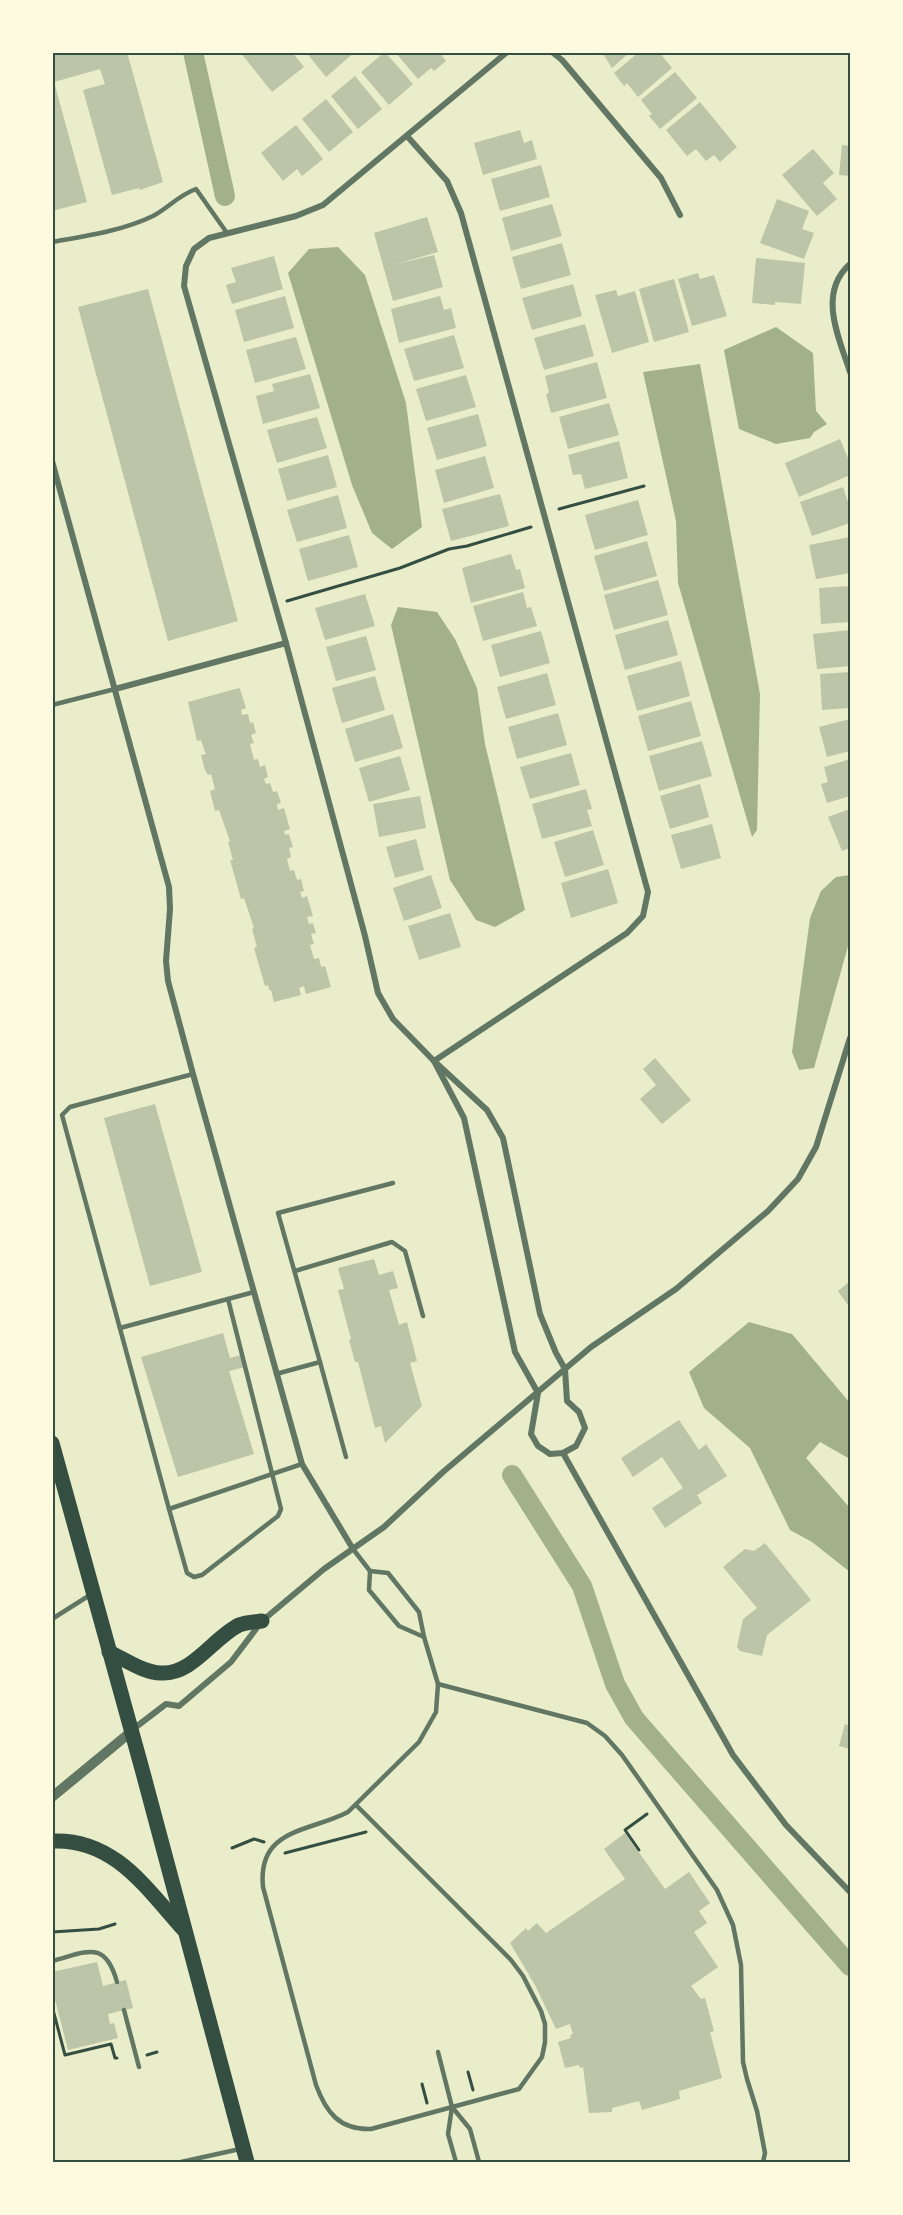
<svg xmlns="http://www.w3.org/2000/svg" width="903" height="2215" font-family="Arial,sans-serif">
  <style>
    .water { fill: #a3b18a }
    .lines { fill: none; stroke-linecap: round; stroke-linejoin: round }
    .canal { stroke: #a3b18a; stroke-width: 20 }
    .building { fill: #bcc5a7 }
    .path { stroke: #344e41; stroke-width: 3 }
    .service { stroke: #617663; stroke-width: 4.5 }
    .minor { stroke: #617663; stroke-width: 6 }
    .tertiary { stroke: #617663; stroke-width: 10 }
    .primary { stroke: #344e41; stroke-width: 15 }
    .neatline { fill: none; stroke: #344e41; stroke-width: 2 }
  </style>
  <rect width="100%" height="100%" fill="#e9edc9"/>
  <g class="water">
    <path d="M338,247L365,275L406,403L422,527L392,549L372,533L352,485L288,273L309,249Z"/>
    <path d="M776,327L813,353L816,411L827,424L814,432L810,438L776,444L739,429L724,350Z"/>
    <path d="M700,364L760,694L757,830L752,837L678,583L676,521L643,372Z"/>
    <path d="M398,607L437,612L455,639L477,688L485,744L525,910L495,927L476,920L450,880L391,625Z"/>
    <path d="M850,875V939L814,1068L799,1070L792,1052L810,918L821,891L836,877Z"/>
    <path d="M749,1322L792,1334L850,1403V1459L820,1442L806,1458L850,1508V1572L812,1542L790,1530L750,1448L704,1408L689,1372Z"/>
  </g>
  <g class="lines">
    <g class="canal">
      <path d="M193,52L225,196"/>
      <path d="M512,1475L582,1586L615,1684L634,1718L850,1966"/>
    </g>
  </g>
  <g class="building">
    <path d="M52,52H127L163,182L140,190L139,188L112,195L83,90L105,84L100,69L54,82L87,202L52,211Z"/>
    <path d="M240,52H292L304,67L272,92Z"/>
    <path d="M306,52H355L326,77Z"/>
    <path d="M385,52L413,84L389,105L361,72Z"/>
    <path d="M395,52H439L446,61L434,71L431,68L418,79Z"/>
    <path d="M602,52H630L612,68Z"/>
    <path d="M639,52H659L672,68L638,97L627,83L624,86L614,73Z"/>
    <path d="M675,72L697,98L660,129L649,116L652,114L641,100Z"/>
    <path d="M355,76L382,109L358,129L331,96Z"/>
    <path d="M326,99L353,132L329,152L302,119Z"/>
    <path d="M700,102L737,147L720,162L714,155L706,161L696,149L687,156L666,130Z"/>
    <path d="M296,125L323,159L302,176L297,169L283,181L261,153Z"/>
    <path d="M520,130L524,143L532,140L537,159L483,175L474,143Z"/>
    <path d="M842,145L850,146V176L839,175Z"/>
    <path d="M813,149L834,173L823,183L837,199L817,216L782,175Z"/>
    <path d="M541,165L550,197L500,211L491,179Z"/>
    <path d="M777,199L809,211L802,229L814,233L804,259L760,243Z"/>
    <path d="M552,204L562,236L511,251L502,218Z"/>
    <path d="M427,217L438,252L396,264L434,255L443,287L393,301L374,233Z"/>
    <path d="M562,243L571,275L521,289L512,257Z"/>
    <path d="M274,256L283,289L232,304L226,285L236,282L231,268Z"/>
    <path d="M756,258L805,263L801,304L775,302V305L752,303Z"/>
    <path d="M698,273L700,279L714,275L727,316L692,326L678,279Z"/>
    <path d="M674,279L689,332L654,342L639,289Z"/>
    <path d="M573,284L582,316L532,330L522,298Z"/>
    <path d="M148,289L238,621L168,641L78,307Z"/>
    <path d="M616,290L618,296L635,291L649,342L612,353L595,295Z"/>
    <path d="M285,296L294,328L244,342L235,310Z"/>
    <path d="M440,296L444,310L451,308L456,328L399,343L391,309Z"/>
    <path d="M585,324L594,356L544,370L534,338Z"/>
    <path d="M454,335L464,368L414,381L404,349Z"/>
    <path d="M296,337L306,369L255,383L246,350Z"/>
    <path d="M597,362L607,398L551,413L546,394L549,393L545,376Z"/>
    <path d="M310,374L320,408L263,424L256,396L274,391L272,384Z"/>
    <path d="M466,375L476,407L426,421L416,389Z"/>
    <path d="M609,403L619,435L568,449L559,417Z"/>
    <path d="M478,414L487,446L437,460L427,428Z"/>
    <path d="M317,417L327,448L277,463L267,430Z"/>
    <path d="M840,439L850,463V475L799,497L785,463Z"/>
    <path d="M619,441L628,478L585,489L581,474L573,475L568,455Z"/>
    <path d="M328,455L337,487L287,501L278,469Z"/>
    <path d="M485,456L494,488L444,503L435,470Z"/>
    <path d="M843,487L848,502L850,501V523L812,536L800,502Z"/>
    <path d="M500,494L509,526L451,541L442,509Z"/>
    <path d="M338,495L347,528L297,542L287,510Z"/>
    <path d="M638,500L648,535L595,550L585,515Z"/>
    <path d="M349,535L358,567L308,581L299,549Z"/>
    <path d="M850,537V573L816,579L809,545Z"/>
    <path d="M647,541L657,576L604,591L594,556Z"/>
    <path d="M511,554L516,570L520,569L525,588L471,603L462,568Z"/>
    <path d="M658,580L668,615L614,630L604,595Z"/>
    <path d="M850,586V622L821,624L819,588Z"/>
    <path d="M523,592L527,608L531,607L537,626L483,641L473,606Z"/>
    <path d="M365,594L375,626L325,640L315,608Z"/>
    <path d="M668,620L678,655L625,670L615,635Z"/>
    <path d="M850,630V666L817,669L813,634Z"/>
    <path d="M541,631L550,663L500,677L491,645Z"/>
    <path d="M366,636L376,670L336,681L326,647Z"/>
    <path d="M681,661L690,696L637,711L627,676Z"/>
    <path d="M850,672V708L822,710L820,674Z"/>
    <path d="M547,673L556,705L506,719L497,687Z"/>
    <path d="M375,676L385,710L342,723L332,688Z"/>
    <path d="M239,688L240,689L246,708L241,710L242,715L248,714L250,723L253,722L256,733L251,735L254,743L250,744L254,760L258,759L260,767L265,765L268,777L264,779L266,784L270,783L273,792L277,791L281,803L277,804L278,810L284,808L290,829L284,831L285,835L289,834L293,847L289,848L291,857L287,859L290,871L294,870L297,880L301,879L304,891L300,892L302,898L307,896L313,916L307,917L309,924L313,923L316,933L311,934L314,944L310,945L314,959L319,958L321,967L325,966L331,987L306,994L304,986L299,988L301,995L274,1002L271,990H269L268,985L265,986L254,948L257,947L252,929L254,928L244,898L241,899L230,860H233L228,842L230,841L219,810L215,811L210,791L215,789L211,774L208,775L205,770L201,755L206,754L205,752L201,740L197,741L188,702Z"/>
    <path d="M691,701L701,736L648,751L638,716Z"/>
    <path d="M558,713L567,745L517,759L508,727Z"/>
    <path d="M393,714L403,748L355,762L345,729Z"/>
    <path d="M850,719V751L827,757L819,727Z"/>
    <path d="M702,741L712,776L659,791L649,756Z"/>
    <path d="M571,753L580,785L530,799L520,767Z"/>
    <path d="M400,756L410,790L369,802L359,768Z"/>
    <path d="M850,759V796L827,803L821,784L828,782L824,767Z"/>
    <path d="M700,784L709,817L670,829L660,796Z"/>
    <path d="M586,789L592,809L587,810L592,826L542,839L532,804Z"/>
    <path d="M420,796L426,828L379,837L373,804Z"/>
    <path d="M850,809V848L842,851L828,817Z"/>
    <path d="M712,824L721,858L681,869L671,835Z"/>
    <path d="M593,830L604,865L565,877L554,842Z"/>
    <path d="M416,839L424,870L395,878L386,847Z"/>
    <path d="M608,869L618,903L571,918L561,883Z"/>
    <path d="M431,875L442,908L404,921L393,888Z"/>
    <path d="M450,913L461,947L419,960L408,926Z"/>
    <path d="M655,1058L691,1100L662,1124L640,1099L656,1085L643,1069Z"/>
    <path d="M155,1104L202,1272L150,1286L104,1118Z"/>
    <path d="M374,1259L379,1275L393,1271L398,1288L389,1290L399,1325L407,1322L417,1361L410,1363L422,1406L385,1443L381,1426L375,1428L358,1362H355L349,1340L351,1339L338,1290L344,1289L338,1268Z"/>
    <path d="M850,1281V1308L838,1291Z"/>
    <path d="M223,1333L230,1358L241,1355L245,1367L229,1371L254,1454L178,1477L141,1357Z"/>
    <path d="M679,1420L699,1450L706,1444L727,1476L697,1495L702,1503L665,1528L652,1508L683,1488L662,1457L633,1477L621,1458Z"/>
    <path d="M765,1543L811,1600L767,1635L762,1656L740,1651L737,1647L743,1619L757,1608L723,1567L745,1549L754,1551Z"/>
    <path d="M845,1724L850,1726V1749L839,1746Z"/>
    <path d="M625,1833L665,1889L689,1872L710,1903L699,1911L707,1923L694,1932L718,1967L691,1986L701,1999L705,1998L714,2031L710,2032L722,2078L679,2091L680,2099L642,2110L639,2101L612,2108V2112L589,2113L583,2067L580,2068L579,2065L565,2068L558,2042L571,2038L570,2035L573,2034L570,2024L556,2029L535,1985L510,1943L526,1928L528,1931L537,1923L546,1933L625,1879L604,1849Z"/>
    <path d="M97,1962L103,1986L126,1980L133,2008L108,2014L110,2024L114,2023L118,2038L68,2050L52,1988V1972Z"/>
  </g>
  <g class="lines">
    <g class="path">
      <path d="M559,509L644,486"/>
      <path d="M287,601L400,568L449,549L467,546L531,527"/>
      <path d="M232,1848L254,1839L264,1842"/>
      <path d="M639,1850L625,1830L647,1814"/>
      <path d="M285,1853L366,1832"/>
      <path d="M52,1932L99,1929L115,1924"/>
      <path d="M52,2006L65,2055L111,2044L115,2058H117"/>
      <path d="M147,2055L157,2052"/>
      <path d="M468,2072L473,2090"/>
      <path d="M422,2084L427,2103"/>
    </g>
    <g class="service">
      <path d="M52,242C86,236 122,231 153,216C168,208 179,195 196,189L227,233"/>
      <path d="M52,705L115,689"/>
      <path d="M193,1074L70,1107L62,1115L169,1509L302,1464"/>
      <path d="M295,1271L392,1242L405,1251L423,1316"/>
      <path d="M120,1328L254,1292"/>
      <path d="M320,1362L346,1457"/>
      <path d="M276,1374L320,1362L278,1213L393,1183"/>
      <path d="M169,1509L187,1573L194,1577L202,1575L278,1516L281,1509L228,1299"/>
      <path d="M353,1549L370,1571L369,1590L399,1626L424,1637"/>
      <path d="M52,1619L90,1595"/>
      <path d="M438,1684L587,1723L605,1736L622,1755L717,1890L733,1925L741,1965L743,2062L747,2079L757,2111L765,2153L763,2162"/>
      <path d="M356,1805L511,1960L523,1976L541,2011L545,2024V2042L542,2057L519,2089L371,2129C339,2130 326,2112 316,2085L263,1887C257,1828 310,1832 348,1812L419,1742L436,1712L438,1684L424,1637L419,1612L388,1573L370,1571"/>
      <path d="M52,1961C87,1952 105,1939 117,1982"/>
      <path d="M124,2010L139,2067"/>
      <path d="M438,2052L452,2107L448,2134L456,2162"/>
      <path d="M452,2107L470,2129L479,2162"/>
      <path d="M181,2162L240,2149"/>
    </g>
    <g class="minor">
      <path d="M552,52L562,60L661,178L680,215"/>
      <path d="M407,136L447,181L461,213L648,892L643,916L627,933L434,1061L393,1019L378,993L365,936L286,643L184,286L186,266L194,249L209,238L296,216L323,205L506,53L507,52"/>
      <path d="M850,264C817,293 839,338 850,372"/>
      <path d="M52,461L169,887L170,909L166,961L168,981L193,1074L302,1464L353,1549"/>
      <path d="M115,689L286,643"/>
      <path d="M434,1061L487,1110L503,1138L540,1314L556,1353L565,1369L567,1401L579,1412L585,1428L576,1446L563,1453L550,1454L538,1446L531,1434L538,1393L515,1352L464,1118Z"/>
      <path d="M563,1453L733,1755L786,1825L850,1892"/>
      <path d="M132,1730L166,1704L179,1706L231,1662L262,1621L324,1569L384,1527L443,1472L591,1347L676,1289L768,1211L798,1179L816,1147L850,1038"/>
    </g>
    <path class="tertiary" d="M52,1797L132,1731"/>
    <g class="primary">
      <path d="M52,1443L142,1769L247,2162"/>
      <path d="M109,1652C124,1659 144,1673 161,1673C192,1675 213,1638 239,1625C246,1622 254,1622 262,1621"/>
      <path d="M52,1841C114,1838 146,1888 183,1929"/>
    </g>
  </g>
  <rect width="903" height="2215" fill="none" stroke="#fefae0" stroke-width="108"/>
  <rect x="54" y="54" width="795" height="2107" class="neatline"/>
</svg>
